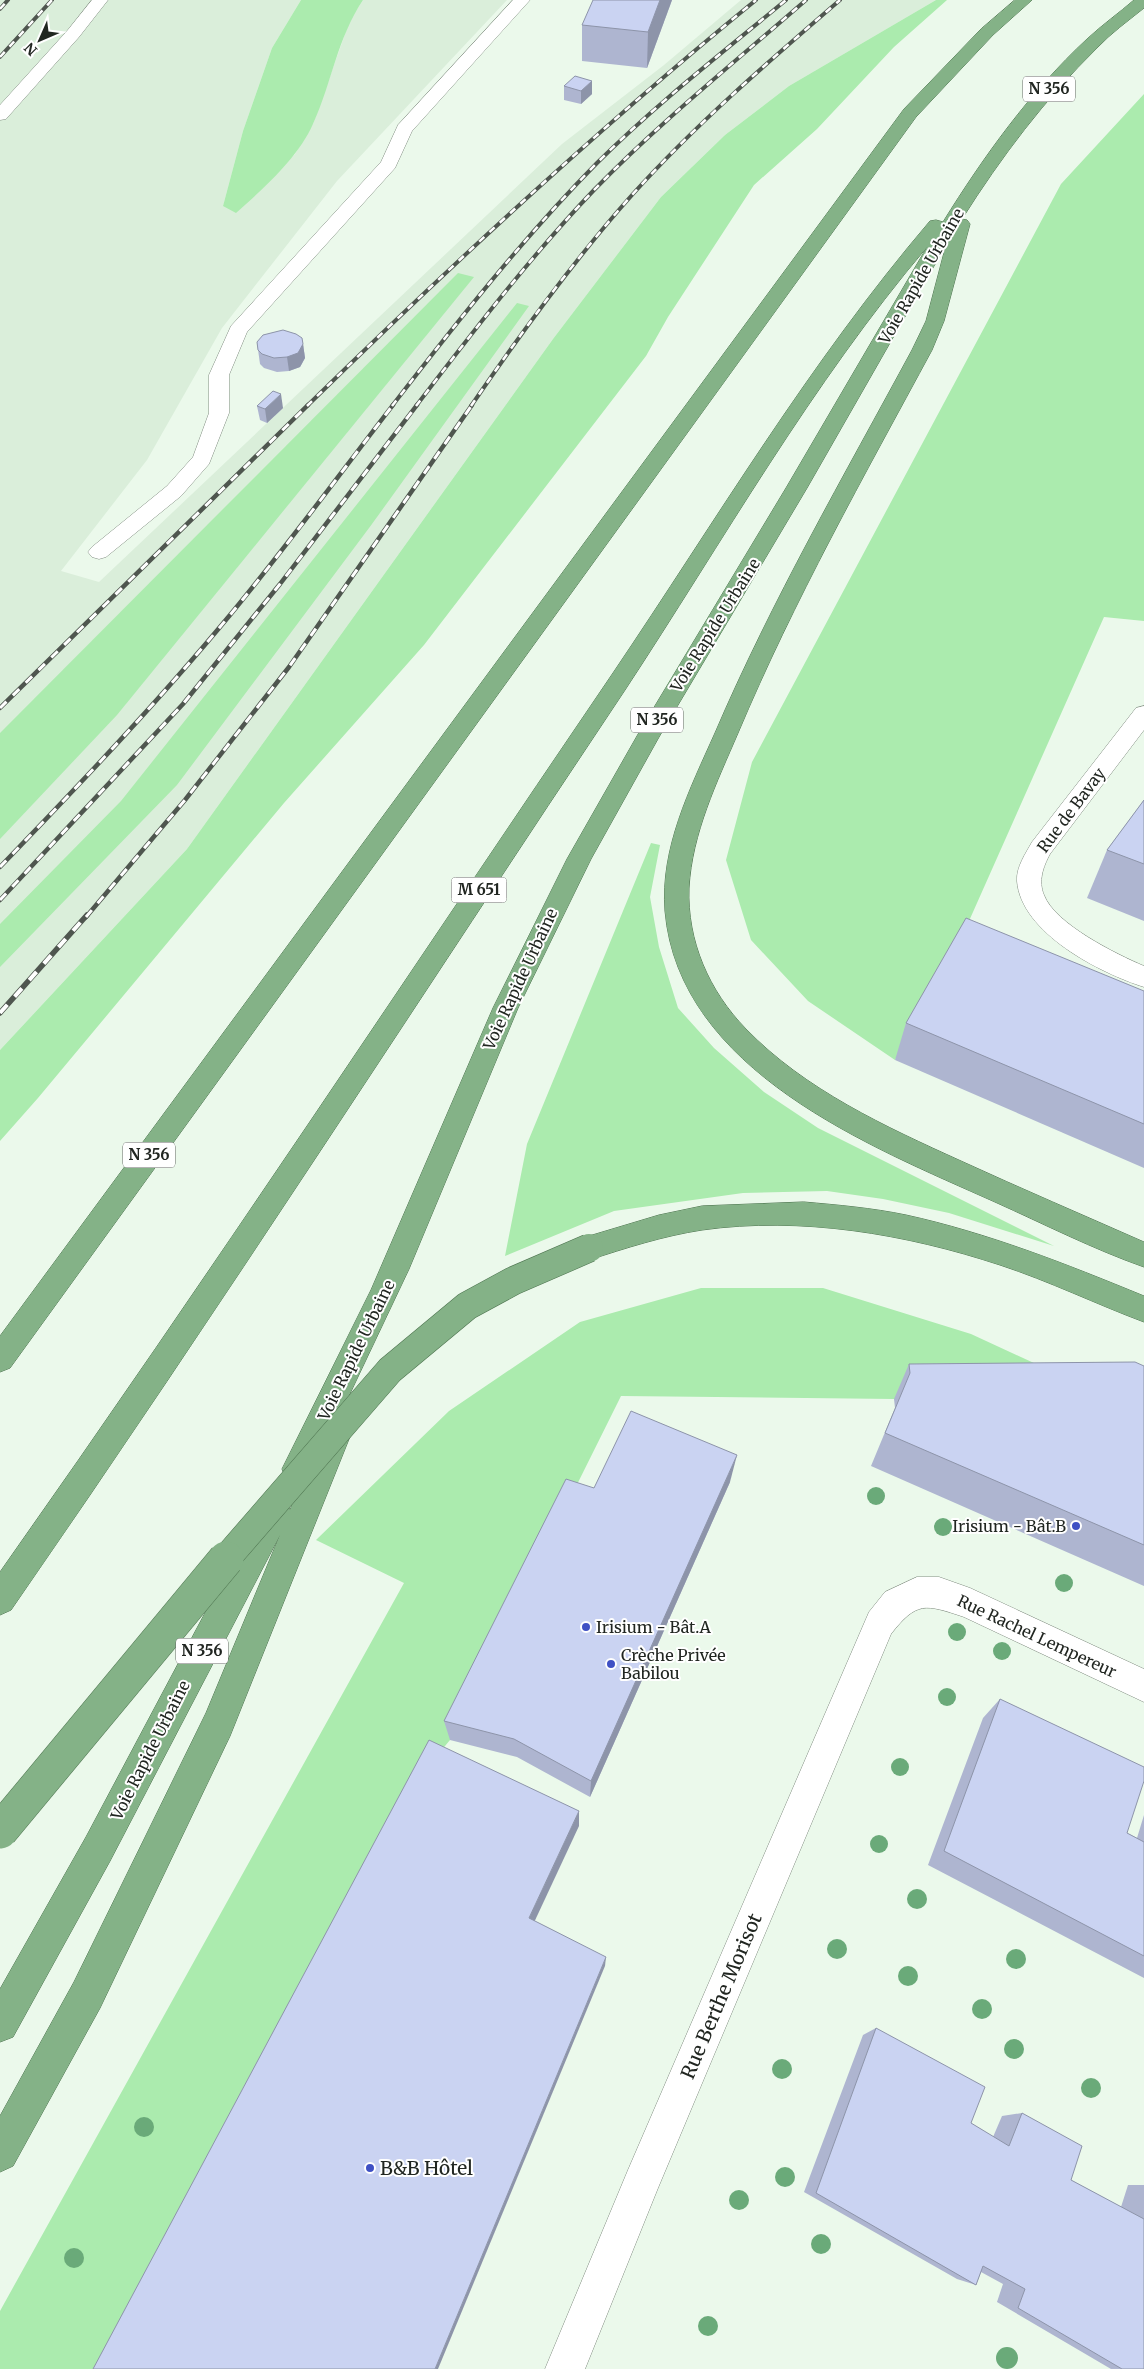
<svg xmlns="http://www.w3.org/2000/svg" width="1144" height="2369" font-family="Merriweather,serif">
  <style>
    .built { fill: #daeeda }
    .green { fill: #abebae }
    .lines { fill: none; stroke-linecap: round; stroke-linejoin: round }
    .service-casing { stroke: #808c80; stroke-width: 1 }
    .minor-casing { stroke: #808c80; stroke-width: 1 }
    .trunk-casing { stroke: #4e7450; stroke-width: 1 }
    .service { fill: #fff; fill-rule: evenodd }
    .minor { fill: #fff; fill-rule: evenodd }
    .trunk { fill: #84b287; fill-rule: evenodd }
    .rail-far2-casing { stroke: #4f564f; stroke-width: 4 }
    .rail-far1-casing { stroke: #4f564f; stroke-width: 4.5 }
    .rail-casing { stroke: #4f564f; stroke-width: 5.5 }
    .rail-far2 { stroke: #fff; stroke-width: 2.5; stroke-dasharray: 7; stroke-linecap: butt }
    .rail-far1 { stroke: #fff; stroke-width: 3; stroke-dasharray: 9; stroke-linecap: butt }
    .rail { stroke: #fff; stroke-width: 4; stroke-dasharray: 11; stroke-linecap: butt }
    .trunk-bridge-far1-casing { stroke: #4e7450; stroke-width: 29; stroke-linecap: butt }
    .trunk-bridge-casing { stroke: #4e7450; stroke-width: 36; stroke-linecap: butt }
    .trunk-bridge-far1 { stroke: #84b287; stroke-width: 28 }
    .trunk-bridge { stroke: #84b287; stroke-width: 35 }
    .tree { fill: #6aaa79 }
    .wall { fill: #aeb5d0 }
    .shaded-wall { fill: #8d94a9 }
    .building { fill: #cad3f2; stroke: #8d94a9 }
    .poi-dot { fill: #3f50c4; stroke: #fff; stroke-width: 2 }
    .labels { text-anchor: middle; stroke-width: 4; stroke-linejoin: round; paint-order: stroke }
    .shield { fill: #fff; stroke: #646764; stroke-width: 1 }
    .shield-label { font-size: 15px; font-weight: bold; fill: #212621 }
    .street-label { font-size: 16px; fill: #212621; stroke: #fff }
    .poi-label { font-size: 16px; fill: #212621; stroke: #fff; text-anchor: start }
    .near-street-label { font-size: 19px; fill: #212621; stroke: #fff }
    .near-poi-label { font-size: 19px; fill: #212621; stroke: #fff; text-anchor: start }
  </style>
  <rect width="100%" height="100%" fill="#ebf9eb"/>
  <path class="built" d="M0,0H301L272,48L243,131L223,206L263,188L295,154L313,124L350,20L363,0H507L337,181L222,328L147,460L61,571L99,582L562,144L664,65L741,0H936L789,86L725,135L661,197L553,339L187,849L0,1050Z"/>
  <g class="green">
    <path d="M301,0H363C337,39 332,82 313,124C298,158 263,189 236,213L223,206L243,131L272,48Z"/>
    <path d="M936,0H947L894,47L817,129L754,185L668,317L646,356L424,645L284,803L38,1098L0,1141V1050L187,849L553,339L661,197L725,135L789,86Z"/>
    <path d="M1144,94V621L1104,617L953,957L895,1060L808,1001L751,940L726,860L752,762L1061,184Z"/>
    <path d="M458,273L474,277L117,715L0,839V733Z"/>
    <path d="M517,303L529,306L372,524L177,785L0,967V924L121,801Z"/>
    <path d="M651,843L660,845L650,897L659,947L678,1008L714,1048L764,1092L818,1128L1054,1246L949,1213L883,1199L827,1191L743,1193L614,1211L505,1256L527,1144Z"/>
    <path d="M701,1288H823L971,1334L1110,1398L894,1399L621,1396L450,1740L435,1758L112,2369H0V2311L404,1583L316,1540L449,1411L580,1322Z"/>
  </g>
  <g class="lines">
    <defs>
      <g id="service">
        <path d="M92,0H108L79,37L6,119L0,120V105L67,31Z"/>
        <path d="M513,0H530L412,131L395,168L247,332L229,375V413L209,464L181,496L106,557L99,559L92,557L88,552L92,547L167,486L193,457L209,413V375L231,326L381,162L398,125Z"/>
      </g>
      <g id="minor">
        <path d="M1144,706V730L1050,854C1043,867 1038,881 1044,895C1055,924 1116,954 1144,966V987C1100,973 1021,933 1017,881C1016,867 1026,853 1032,842L1136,708Z"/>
        <path d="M917,1577H939L970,1588L1144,1669V1702L964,1617C925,1604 917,1601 891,1634L658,2188L585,2369H545L628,2170L869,1612L885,1592Z"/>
      </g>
      <g id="trunk">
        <path d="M1015,0H1032L993,35L916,117L10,1368L0,1372V1336L904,109L981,29Z"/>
        <path d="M1134,0H1144V8C1128,21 1111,33 1097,48C1045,99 1001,157 962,219L967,220L970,224L944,321L932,350C864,476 794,600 738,733C717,782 692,833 689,888C687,941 709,991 746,1029C805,1090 886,1127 961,1161C1022,1189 1083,1215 1144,1242V1267C1093,1249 1044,1224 995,1202C870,1146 679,1071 665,911C660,848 690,789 715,733C772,600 844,476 912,350L926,321L946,245L807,488L659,737L591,859L518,1008L409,1269L337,1421L347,1424L351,1434L230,1736L100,2008L13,2166L0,2172V2116L74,1982L206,1713L280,1535L110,1861L13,2037L0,2042V1989L86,1837L264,1502L275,1497L286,1502L290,1510L301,1482L297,1483L286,1479L282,1469L371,1290L493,1008L567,859L641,729L786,488L927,247C811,384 723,541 625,690C420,997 221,1307 11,1610L0,1615V1572C209,1276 409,973 613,673C717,519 809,363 930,221L936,220L943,222C984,156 1030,92 1087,39C1102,25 1119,13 1134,0Z"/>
        <path d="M804,1202C838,1205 872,1208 906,1215C988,1233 1066,1264 1144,1296V1322C1096,1304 1049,1281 1000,1265C906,1234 801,1216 702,1230C663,1236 626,1248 589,1260L579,1257L575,1248L579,1239L659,1215L702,1206Z"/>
      </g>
    </defs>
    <use href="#service" class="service-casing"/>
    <use href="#minor" class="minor-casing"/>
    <use href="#trunk" class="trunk-casing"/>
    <use href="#service" class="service"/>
    <use href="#minor" class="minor"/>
    <use href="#trunk" class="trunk"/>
    <defs>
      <g id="rail-far2">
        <path d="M0,9L8,0"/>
        <path d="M0,57L52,0"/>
        <path d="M307,406C451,265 599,128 756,0"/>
        <path d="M392,406C457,322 523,238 597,163C656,104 722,53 786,0"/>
        <path d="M416,406C473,332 530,257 594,190C660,122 735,62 806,0"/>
        <path d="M471,406C521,333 573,261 632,195C696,124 768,62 840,0"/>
      </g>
      <g id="rail-far1">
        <path d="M0,708L308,405"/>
        <path d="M0,867C79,785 158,702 230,615C287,546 339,475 393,405"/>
        <path d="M0,900L183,704L280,584L417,405"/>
        <path d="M86,917L185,800L289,667L472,405"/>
      </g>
      <path id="rail" d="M0,1013L87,915"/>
    </defs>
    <use href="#rail-far2" class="rail-far2-casing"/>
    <use href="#rail-far1" class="rail-far1-casing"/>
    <use href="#rail" class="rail-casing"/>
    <use href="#rail-far2" class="rail-far2"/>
    <use href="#rail-far1" class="rail-far1"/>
    <use href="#rail" class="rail"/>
    <defs>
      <path id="trunk-bridge-far1" d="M225,1560L390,1370L467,1306L513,1281L589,1248"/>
      <path id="trunk-bridge" d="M0,1831L226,1559"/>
    </defs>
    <use href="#trunk-bridge-far1" class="trunk-bridge-far1-casing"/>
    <use href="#trunk-bridge" class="trunk-bridge-casing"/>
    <use href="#trunk-bridge-far1" class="trunk-bridge-far1"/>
    <use href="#trunk-bridge" class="trunk-bridge"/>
  </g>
  <g class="tree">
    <circle cx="876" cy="1496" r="9"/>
    <circle cx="943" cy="1527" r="9"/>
    <circle cx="1064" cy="1583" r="9"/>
    <circle cx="957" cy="1632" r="9"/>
    <circle cx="1002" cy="1651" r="9"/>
    <circle cx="947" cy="1697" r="9"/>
    <circle cx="900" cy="1767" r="9"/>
    <circle cx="879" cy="1844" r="9"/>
    <circle cx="917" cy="1899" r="10"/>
    <circle cx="837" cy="1949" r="10"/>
    <circle cx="1016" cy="1959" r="10"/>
    <circle cx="908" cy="1976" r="10"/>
    <circle cx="982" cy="2009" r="10"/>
    <circle cx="1014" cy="2049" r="10"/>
    <circle cx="782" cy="2069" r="10"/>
    <circle cx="1091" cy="2088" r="10"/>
    <circle cx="144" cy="2127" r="10"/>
    <circle cx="785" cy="2177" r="10"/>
    <circle cx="739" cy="2200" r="10"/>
    <circle cx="821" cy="2244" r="10"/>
    <circle cx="74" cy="2258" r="10"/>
    <circle cx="708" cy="2326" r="10"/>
    <circle cx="1007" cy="2358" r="11"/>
  </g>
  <g class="wall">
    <path d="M672,0L647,68L582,61V25Z"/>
    <path d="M592,81V94L581,104L564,100V86Z"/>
    <path d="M257,342L303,344L305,358L300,367L289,371L277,372L264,368L260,364Z"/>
    <path d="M257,406L283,408L267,423L260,420Z"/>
    <path d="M1144,800V921L1087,898L1107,850Z"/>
    <path d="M1144,991V1168L895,1060L906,1023Z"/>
    <path d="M909,1364L1144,1366V1586L871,1466L895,1408L894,1399Z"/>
    <path d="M730,1482L590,1797L517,1757L450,1740L444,1721L594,1488Z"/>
    <path d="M1000,1699L1127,1833L1137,1838L1144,1815V1978L928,1865L983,1718Z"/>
    <path d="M876,2028L971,2123L993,2137L1002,2116L1022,2113L1071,2180L1121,2207L1128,2185H1144V2369H1111L997,2302L1003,2284L981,2272L976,2285L957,2279L804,2192L863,2035Z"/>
  </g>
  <g class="shaded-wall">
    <path d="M660,0H672L647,68L648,32Z"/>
    <path d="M592,81V94L581,104V91Z"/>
    <path d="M303,344L305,358L300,367L289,371L287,357Z"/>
    <path d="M281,394L283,408L267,423L265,409Z"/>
    <path d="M737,1455L730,1482L590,1797L591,1781Z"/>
    <path d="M579,1811V1826L531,1929L529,1918Z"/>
    <path d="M606,1957L605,1966L438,2369H435Z"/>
  </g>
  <g class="building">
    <path d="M593,0H660L648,32L582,25Z"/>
    <path d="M575,76L592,81L581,91L564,86Z"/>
    <path d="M283,330L296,334L302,338L303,344L298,353L287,357L274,358L262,354L258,350L257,342L263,335Z"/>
    <path d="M273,391L281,394L265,409L257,406Z"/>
    <path d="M1144,800V864L1107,850Z"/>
    <path d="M966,918L1144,991V1124L906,1023Z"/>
    <path d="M1135,1362L1144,1366V1545L885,1433L910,1373L909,1364Z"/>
    <path d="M631,1411L737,1455L591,1781L514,1739L444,1721L566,1479L594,1488Z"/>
    <path d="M1000,1699L1144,1767V1781L1127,1833L1144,1842V1956L944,1851Z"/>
    <path d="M429,1740L579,1811L529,1918L606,1957L435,2369H93Z"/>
    <path d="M876,2028L985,2087L971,2123L1009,2146L1022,2113L1082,2146L1071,2180L1144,2219V2369H1122L1018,2308L1025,2289L983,2266L976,2285L816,2193Z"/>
  </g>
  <g class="poi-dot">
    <circle cx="1076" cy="1526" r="5"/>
    <circle cx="586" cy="1627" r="5"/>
    <circle cx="611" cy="1664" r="5"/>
    <circle cx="370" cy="2168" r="5"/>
  </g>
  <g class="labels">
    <g class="shield">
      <rect x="1023" y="76.5" width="52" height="25" rx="4"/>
      <rect x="631" y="707.5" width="52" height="25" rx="4"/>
      <rect x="451.5" y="877.5" width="55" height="25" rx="4"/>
      <rect x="123" y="1142.5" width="52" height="25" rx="4"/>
      <rect x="176" y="1638.5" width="52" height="25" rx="4"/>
    </g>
    <g class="shield-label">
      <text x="1049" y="94">N 356</text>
      <text x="657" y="725">N 356</text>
      <text x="479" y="895">M 651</text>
      <text x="149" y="1160">N 356</text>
      <text x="202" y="1656">N 356</text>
    </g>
    <g class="street-label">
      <text transform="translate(921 276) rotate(-60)" y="6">Voie Rapide Urbaine</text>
      <text transform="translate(715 625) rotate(-58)" y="6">Voie Rapide Urbaine</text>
      <text transform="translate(1071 810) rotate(-53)" y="6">Rue de Bavay</text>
      <text transform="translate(520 979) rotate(-65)" y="6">Voie Rapide Urbaine</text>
      <text transform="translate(356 1350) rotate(-64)" y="6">Voie Rapide Urbaine</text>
      <text transform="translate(1037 1636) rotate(25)" y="6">Rue Rachel Lempereur</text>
      <text transform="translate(150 1750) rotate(-63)" y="6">Voie Rapide Urbaine</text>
    </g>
    <g class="poi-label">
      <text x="1066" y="1532" text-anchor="end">Irisium - Bât.B</text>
      <text x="596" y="1633">Irisium - Bât.A</text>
      <text x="621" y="1661">Crèche Privée<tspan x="621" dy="18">Babilou</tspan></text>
    </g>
    <g class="near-street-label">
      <text transform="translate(721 1996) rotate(-67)" y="7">Rue Berthe Morisot</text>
    </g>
    <g class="near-poi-label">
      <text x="380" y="2175">B&amp;B Hôtel</text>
    </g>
  </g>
  <g transform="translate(40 40) rotate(225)" stroke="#ffffff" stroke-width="4" paint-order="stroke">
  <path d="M0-4L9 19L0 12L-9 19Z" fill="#212621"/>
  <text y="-8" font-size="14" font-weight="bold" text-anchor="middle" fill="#212621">N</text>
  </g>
</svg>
